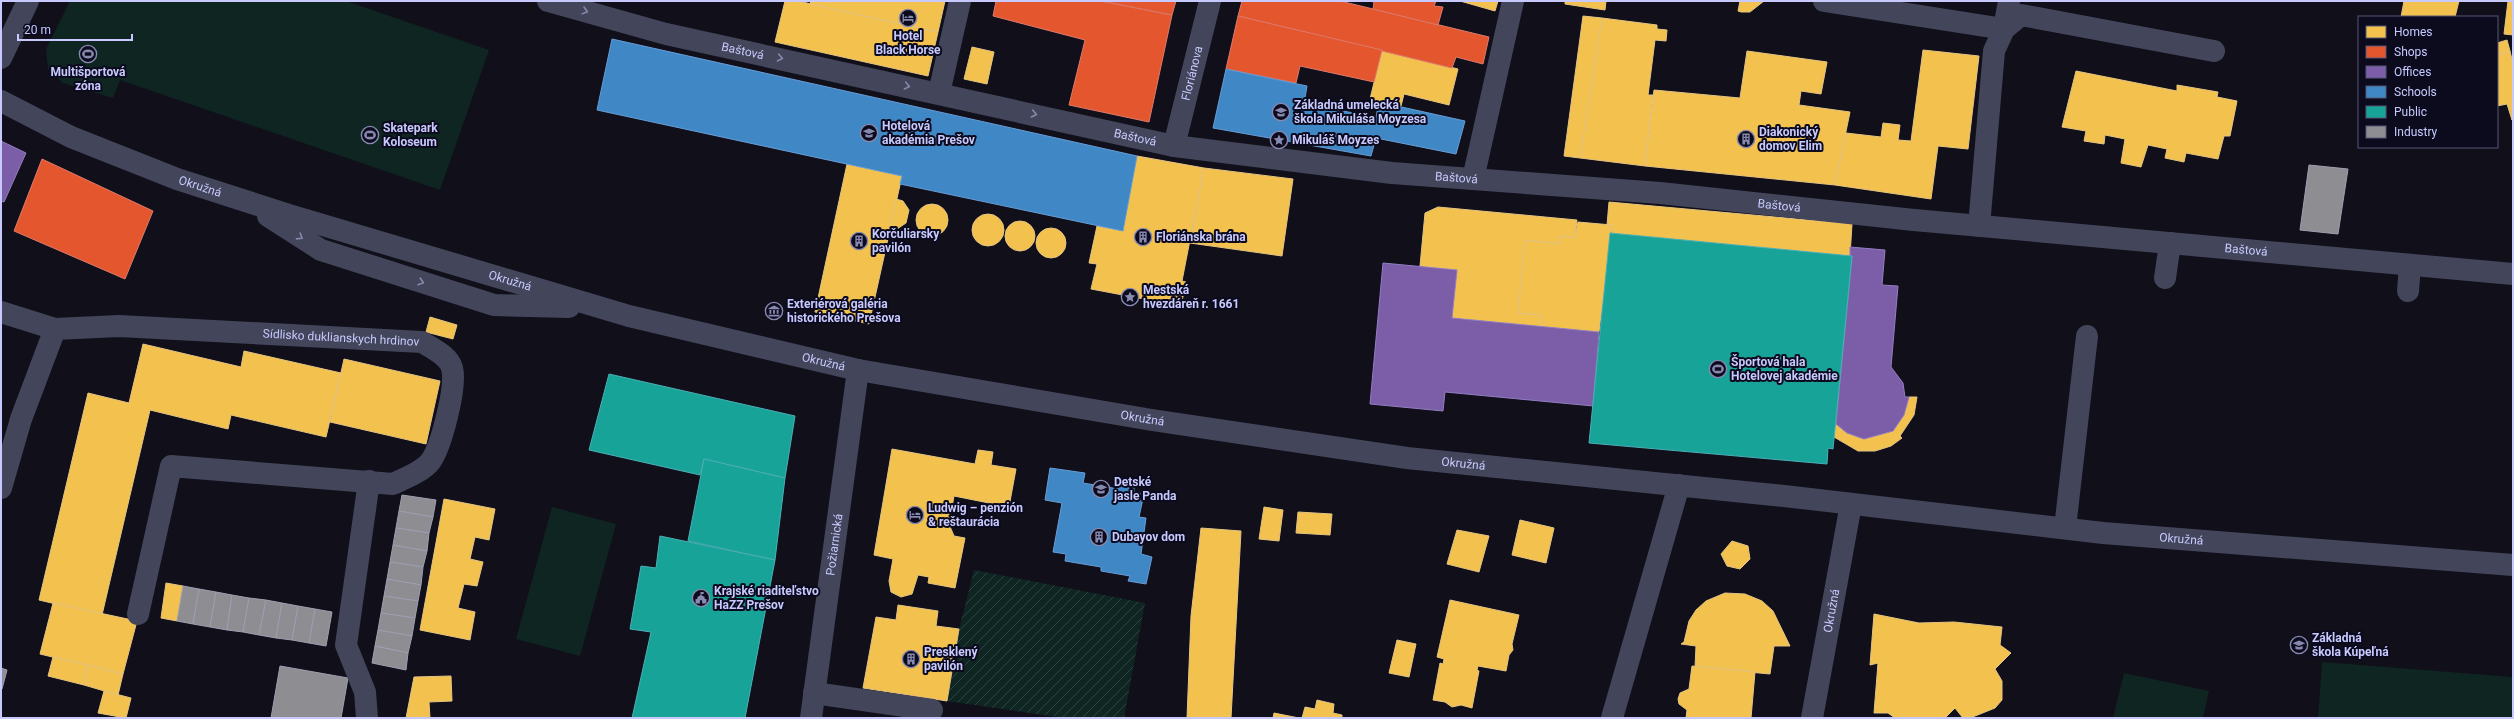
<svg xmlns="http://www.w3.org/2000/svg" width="2514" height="719" font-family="Roboto,sans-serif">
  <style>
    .garden { fill: url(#garden-furrows) }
    .pitch { fill: #0e2522 }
    .homes { fill: #f2c14e; stroke: #e5c483 }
    .shops { fill: #e4572e; stroke: #dc7a6d }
    .offices { fill: #7b5ea7; stroke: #927ec1 }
    .schools { fill: #3f88c5; stroke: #689cd6 }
    .public { fill: #17a398; stroke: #4cafb7 }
    .industry { fill: #8d8d92; stroke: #9f9fb3 }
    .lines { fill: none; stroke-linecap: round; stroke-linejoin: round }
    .minor { stroke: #43455b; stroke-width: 22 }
    .oneway { stroke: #8688ad }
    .labels { text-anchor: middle; stroke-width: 4; stroke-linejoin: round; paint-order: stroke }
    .poi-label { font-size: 12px; font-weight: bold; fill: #c8caff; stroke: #0c0b1e; text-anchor: start }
    .street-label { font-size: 12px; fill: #c8caff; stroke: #0c0b1e }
  </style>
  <defs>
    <pattern id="garden-furrows" width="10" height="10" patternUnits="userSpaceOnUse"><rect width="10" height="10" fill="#0e2522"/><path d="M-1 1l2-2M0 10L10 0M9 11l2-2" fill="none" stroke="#304343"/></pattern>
  </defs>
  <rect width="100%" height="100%" fill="#100f1a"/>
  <path class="garden" d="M974,570L1145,603L1124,718H1064L947,701L959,629Z"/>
  <g class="pitch">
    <path d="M70,1H346L489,50L440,190L120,80L113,98L63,83L48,69L46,49Z"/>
    <path d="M552,507L616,524L580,656L516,639Z"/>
    <path d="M2322,662L2513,677V718H2318Z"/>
    <path d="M2124,673L2209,691L2203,718H2113Z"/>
  </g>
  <g class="homes">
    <path d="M785,1H798L938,32L928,76L775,42Z"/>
    <path d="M811,1H945L938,32L810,4Z"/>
    <path d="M1460,1H1498L1495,11Z"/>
    <path d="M1565,1H1606L1605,10L1565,4Z"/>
    <path d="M1740,1H1764L1750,12H1741L1738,11Z"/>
    <path d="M2404,1H2459L2455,17H2401Z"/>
    <path d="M2508,1H2513V35L2504,34Z"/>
    <path d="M1583,16L1602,18L1580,158L1564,156Z"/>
    <path d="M1602,18L1657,25V29L1667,30L1666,41L1655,40L1648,95H1653L1645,166L1580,158Z"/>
    <path d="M2507,40L2510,51L2497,55V43Z"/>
    <path d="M972,47L994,52L987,84L964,79Z"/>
    <path d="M1382,50L1458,69L1449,105L1404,94L1401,106L1370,99Z"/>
    <path d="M1923,50L1979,56L1968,149L1938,146L1931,199L1835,185L1846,133L1881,137L1883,123L1900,125L1898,140L1911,141Z"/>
    <path d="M1747,51L1827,62L1821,94L1801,91L1799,105L1850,112L1835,185L1645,166L1654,90L1740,98Z"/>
    <path d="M2510,51L2513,64L2512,120L2507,104L2497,106V55Z"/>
    <path d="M2076,71L2177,91V85L2218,92L2217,97L2237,101L2230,136H2224L2218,159L2186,153L2184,162L2165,158L2167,149L2148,145L2141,167L2121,163L2125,139L2105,135L2104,144L2084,141L2086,131L2062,127Z"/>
    <path d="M1137,156L1204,168L1182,281L1186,282L1181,306L1091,289L1097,264L1089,263L1097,226L1123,231Z"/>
    <path d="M847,164L902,176L869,324L815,312Z"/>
    <path d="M1204,168L1293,179L1282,256L1190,243Z"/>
    <path d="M896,199L903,201L909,210L906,223L897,229L890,228Z"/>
    <path d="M1609,202L1852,224L1850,256L1612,234V225H1607Z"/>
    <circle cx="932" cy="220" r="16"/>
    <path d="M1438,207L1577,220L1575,238L1560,236L1559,244L1525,240L1518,313L1541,315L1540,327L1452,318L1457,270L1420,266L1425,213Z"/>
    <circle cx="988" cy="230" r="16"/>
    <circle cx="1020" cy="236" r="15"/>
    <path d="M1578,222L1612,225L1599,332L1540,327L1541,315L1518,313L1525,240L1559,244L1560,236L1575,238Z"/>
    <circle cx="1051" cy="243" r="15"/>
    <path d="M430,317L457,325L453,339L426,332Z"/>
    <path d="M143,344L241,367L244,351L341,373L326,437L231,415L228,429L150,410L102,615L39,600L88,393L129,403Z"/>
    <path d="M344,359L440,381L426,444L330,422Z"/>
    <path d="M1909,397H1917L1914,415L1900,436L1902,438L1891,446L1875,451H1858L1834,437L1836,424L1847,433L1864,439L1893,431L1904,415Z"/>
    <path d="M892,449L975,464L978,450L993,452L991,465L1016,469L1009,507L954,496L949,524L954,536L965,538L955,588L928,583L929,577L918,575L912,594L901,597L891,592L889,581L893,559L874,555Z"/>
    <path d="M444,499L495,509L489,540L475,537L470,559L483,562L477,586L464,584L458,608L475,612L470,640L420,630Z"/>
    <path d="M1264,507L1283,510L1279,541L1259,539Z"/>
    <path d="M1298,512L1332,514L1330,535L1296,533Z"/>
    <path d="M1520,520L1554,528L1546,563L1512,555Z"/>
    <path d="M1201,528L1241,531L1231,718H1187L1191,616Z"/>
    <path d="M1457,530L1489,536L1479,572L1447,564Z"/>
    <path d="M1732,541L1748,546L1750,559L1740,569L1727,566L1721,554Z"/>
    <path d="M166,583L183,586L177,621L161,618Z"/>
    <path d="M1725,593L1745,594L1762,601L1773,611L1790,646H1774L1770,674L1695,667L1696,646L1681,644L1684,642L1689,621L1696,610L1706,601Z"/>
    <path d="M1450,600L1519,615L1512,644L1513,650L1509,655L1506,671L1478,666L1477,670L1479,671L1472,708L1461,705L1452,707L1445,702L1433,700L1440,663L1443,664L1444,659L1437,657Z"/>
    <path d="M53,603L137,621L123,674L40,654Z"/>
    <path d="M898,605L938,611L936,626L959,629L947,701L863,688L876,617L896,620Z"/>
    <path d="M1874,614L1919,623L1954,622L2002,627L2000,645L2011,653L1995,669L2002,681V700L1995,708L1970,718H1963L1955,708L1945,718H1895L1888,713H1874L1878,663L1870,665Z"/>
    <path d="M1397,640L1416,644L1409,677L1389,673Z"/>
    <path d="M53,657L88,665L84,685L48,676Z"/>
    <path d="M88,665L123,674L118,695L84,685Z"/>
    <path d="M1692,666L1755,672L1751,718H1686L1687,710L1679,704L1678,699L1680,693L1689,689Z"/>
    <path d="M451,676L452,701L429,702L430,718H406L414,677Z"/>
    <path d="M104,691L131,698L126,718L98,713Z"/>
    <path d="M1317,700L1334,704L1333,713L1342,715V718H1302L1305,707L1315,709Z"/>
    <path d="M1274,713L1299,718H1273Z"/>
  </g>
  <g class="shops">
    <path d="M996,1H1101L1172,15L1149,122L1069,105L1085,40L993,16Z"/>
    <path d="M1101,1H1176L1172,15Z"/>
    <path d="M1242,1H1340L1489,37L1483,64L1456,57L1452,68L1238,16Z"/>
    <path d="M1369,1H1436L1434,6L1443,7L1438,25L1373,9L1374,2Z"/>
    <path d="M1238,16L1382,50L1374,82L1300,66L1296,83L1226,69Z"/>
    <path d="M42,159L153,211L125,279L14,231Z"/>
  </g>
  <g class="offices">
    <path d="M1,141L26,153L4,202L1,201Z"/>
    <path d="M1850,247L1885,250L1882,285L1898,286L1891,367L1903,383L1905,397H1909L1904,415L1893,431L1864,439L1847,433L1836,424L1852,256H1850Z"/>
    <path d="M1383,263L1457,270L1452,318L1599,332L1593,406L1445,392L1443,411L1370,404Z"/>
  </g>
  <g class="schools">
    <path d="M612,39L1137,156L1123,231L900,184L902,176L597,110Z"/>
    <path d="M1226,69L1307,86L1304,104L1376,117L1379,102L1465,121L1456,154L1376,138L1371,156L1213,128Z"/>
    <path d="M1050,468L1085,473L1083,483L1119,489L1120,484L1134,486V492L1144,494L1139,517L1146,518L1141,554L1152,557L1146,584L1128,581L1130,576L1101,571V567L1065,561L1066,554L1053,552L1062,503L1045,500Z"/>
  </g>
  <g class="public">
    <path d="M1610,233L1852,256L1833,449L1828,448L1827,464L1589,443Z"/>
    <path d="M609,374L795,416L785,478L704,459L700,475L589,450Z"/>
    <path d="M704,459L785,478L775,560L688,541Z"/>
    <path d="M660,536L775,560L745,718H632L651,632L630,629L641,566L656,568Z"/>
  </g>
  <g class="industry">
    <path d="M2309,165L2348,169L2338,234L2300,230Z"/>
    <path d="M402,495L436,500L433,517L399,511Z"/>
    <path d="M399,511L433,517L429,533L396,528Z"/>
    <path d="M396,528L429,533L427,551L393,545Z"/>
    <path d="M393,545L427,551L423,567L390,562Z"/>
    <path d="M390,562L423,567L421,585L387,579Z"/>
    <path d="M387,579L421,585L418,601L384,596Z"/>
    <path d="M183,586L199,589L193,624L177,621Z"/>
    <path d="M199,589L216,592L210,627L193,624Z"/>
    <path d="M216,592L232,595L227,630L210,627Z"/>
    <path d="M232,595L249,598L243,632L227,630Z"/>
    <path d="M384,596L418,601L415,618L381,613Z"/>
    <path d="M249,598L266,600L259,635L243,632Z"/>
    <path d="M266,600L282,603L276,638L259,635Z"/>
    <path d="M282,603L298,606L292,640L276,638Z"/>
    <path d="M298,606L315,609L309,643L292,640Z"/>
    <path d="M315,609L332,612L326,646L309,643Z"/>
    <path d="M381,613L415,618L412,636L378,630Z"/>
    <path d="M378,630L412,636L408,653L375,646Z"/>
    <path d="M375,646L408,653L406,670L372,663Z"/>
    <path d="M280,666L348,678L341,718H271Z"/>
    <path d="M1,668L7,670L2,689H1Z"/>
  </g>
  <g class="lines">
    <g class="minor">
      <path id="s1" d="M548,1L666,34L1174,146L1392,173L1660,193L1914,220L2513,274"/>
      <path d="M1824,1L2004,29L2009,1"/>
      <path d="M1,58L28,1"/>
      <path d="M939,93L960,1"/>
      <path id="s2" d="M1,101L71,137L177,179L289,215L629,316L858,370L1152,420L1407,458L1784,496L2103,533L2513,565"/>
      <path id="s3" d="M1174,146L1210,1"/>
      <path d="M1473,179L1513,1"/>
      <path d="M268,216L321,250L494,305L569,307"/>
      <path d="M1979,226L1994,51L2004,29L2021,15L2214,51"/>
      <path d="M2165,278L2170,243"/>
      <path d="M2408,291L2410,265"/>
      <path id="s4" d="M1,312L55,329L119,326L422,342C432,348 449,356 452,368C457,386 441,448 430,462C422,472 405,478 393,484L171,466L138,614"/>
      <path d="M1,488L21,419L55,329"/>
      <path d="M2065,528L2087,336"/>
      <path d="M814,693L932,710"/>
      <path d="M367,718L365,692L346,645L369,481"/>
      <path id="s5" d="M811,718L858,370"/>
      <path d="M1612,718L1679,485"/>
      <path id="s6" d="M1812,718L1851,504"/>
    </g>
  </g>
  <defs><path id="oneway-chevron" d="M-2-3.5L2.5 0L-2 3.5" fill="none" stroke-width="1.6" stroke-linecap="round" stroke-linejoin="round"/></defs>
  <g class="oneway">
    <use href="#oneway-chevron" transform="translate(585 11) rotate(15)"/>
    <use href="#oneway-chevron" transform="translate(780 58) rotate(12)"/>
    <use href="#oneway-chevron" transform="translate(907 86) rotate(12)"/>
    <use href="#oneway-chevron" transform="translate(1034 114) rotate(13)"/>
    <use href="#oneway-chevron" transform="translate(300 237) rotate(32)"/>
    <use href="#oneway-chevron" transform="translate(421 282) rotate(18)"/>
  </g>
  <defs>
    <symbol id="hotel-ring" viewBox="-11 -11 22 22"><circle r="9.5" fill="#0c0b1e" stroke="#8889af" stroke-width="1.5"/><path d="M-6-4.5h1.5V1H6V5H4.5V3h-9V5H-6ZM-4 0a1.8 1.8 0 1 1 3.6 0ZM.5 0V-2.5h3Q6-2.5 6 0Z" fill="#8889af"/></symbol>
    <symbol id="stadium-ring" viewBox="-11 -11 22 22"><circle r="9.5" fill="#0c0b1e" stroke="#8889af" stroke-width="1.5"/><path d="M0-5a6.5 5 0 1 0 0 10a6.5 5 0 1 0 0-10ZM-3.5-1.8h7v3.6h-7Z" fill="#8889af"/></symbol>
    <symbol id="school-ring" viewBox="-11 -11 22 22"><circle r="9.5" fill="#0c0b1e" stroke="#8889af" stroke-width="1.5"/><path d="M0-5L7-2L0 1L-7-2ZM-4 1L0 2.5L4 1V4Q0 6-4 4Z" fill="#8889af"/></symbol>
    <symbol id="building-ring" viewBox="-11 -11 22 22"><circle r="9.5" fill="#0c0b1e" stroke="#8889af" stroke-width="1.5"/><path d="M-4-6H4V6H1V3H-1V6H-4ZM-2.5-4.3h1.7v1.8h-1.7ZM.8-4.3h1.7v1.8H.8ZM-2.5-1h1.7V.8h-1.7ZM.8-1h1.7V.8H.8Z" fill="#8889af"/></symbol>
    <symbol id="sight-ring" viewBox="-11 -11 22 22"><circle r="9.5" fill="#0c0b1e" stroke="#8889af" stroke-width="1.5"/><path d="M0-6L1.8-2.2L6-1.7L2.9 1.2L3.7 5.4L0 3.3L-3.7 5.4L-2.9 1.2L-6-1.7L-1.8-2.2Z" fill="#8889af"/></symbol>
    <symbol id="museum-ring" viewBox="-11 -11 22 22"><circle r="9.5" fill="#0c0b1e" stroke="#8889af" stroke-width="1.5"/><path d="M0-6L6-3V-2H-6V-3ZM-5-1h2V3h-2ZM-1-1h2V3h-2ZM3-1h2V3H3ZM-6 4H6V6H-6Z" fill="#8889af"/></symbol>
    <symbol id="civic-ring" viewBox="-11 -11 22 22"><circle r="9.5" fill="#0c0b1e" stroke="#8889af" stroke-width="1.5"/><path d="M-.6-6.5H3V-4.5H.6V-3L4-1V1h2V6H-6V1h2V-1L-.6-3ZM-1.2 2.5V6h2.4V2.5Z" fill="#8889af"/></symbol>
  </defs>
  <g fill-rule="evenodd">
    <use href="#hotel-ring" x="898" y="8" width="20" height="20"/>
    <use href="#stadium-ring" x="78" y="44" width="20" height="20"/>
    <use href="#school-ring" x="1271" y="102" width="20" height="20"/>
    <use href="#school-ring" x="859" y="123" width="20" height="20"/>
    <use href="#stadium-ring" x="360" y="125" width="20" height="20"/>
    <use href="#building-ring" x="1736" y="129" width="20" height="20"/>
    <use href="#sight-ring" x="1269" y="130" width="20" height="20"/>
    <use href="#building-ring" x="1133" y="227" width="20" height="20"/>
    <use href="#building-ring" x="849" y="231" width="20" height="20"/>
    <use href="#sight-ring" x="1120" y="287" width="20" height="20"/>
    <use href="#museum-ring" x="764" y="301" width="20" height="20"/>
    <use href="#stadium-ring" x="1708" y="359" width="20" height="20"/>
    <use href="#school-ring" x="1091" y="479" width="20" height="20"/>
    <use href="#hotel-ring" x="905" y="505" width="20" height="20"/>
    <use href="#building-ring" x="1089" y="527" width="20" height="20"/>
    <use href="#civic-ring" x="691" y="588" width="20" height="20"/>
    <use href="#school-ring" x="2289" y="635" width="20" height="20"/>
    <use href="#building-ring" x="901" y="649" width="20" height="20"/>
  </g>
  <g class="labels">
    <g class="poi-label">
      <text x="908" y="40" text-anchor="middle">Hotel<tspan x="908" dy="14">Black Horse</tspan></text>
      <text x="88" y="76" text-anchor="middle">Multišportová<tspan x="88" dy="14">zóna</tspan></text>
      <text x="1294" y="109">Základná umelecká<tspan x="1294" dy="14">škola Mikuláša Moyzesa</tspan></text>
      <text x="882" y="130">Hotelová<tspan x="882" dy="14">akadémia Prešov</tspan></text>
      <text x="383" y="132">Skatepark<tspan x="383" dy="14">Koloseum</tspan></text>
      <text x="1759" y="136">Diakonický<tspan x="1759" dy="14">domov Elim</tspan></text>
      <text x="1292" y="144">Mikuláš Moyzes</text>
      <text x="872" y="238">Korčuliarsky<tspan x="872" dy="14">pavilón</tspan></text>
      <text x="1156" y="241">Floriánska brána</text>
      <text x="1143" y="294">Mestská<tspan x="1143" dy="14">hvezdáreň r. 1661</tspan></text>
      <text x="787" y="308">Exteriérová galéria<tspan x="787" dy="14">historického Prešova</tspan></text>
      <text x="1731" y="366">Športová hala<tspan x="1731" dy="14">Hotelovej akadémie</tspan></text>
      <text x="1114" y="486">Detské<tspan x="1114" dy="14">jasle Panda</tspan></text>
      <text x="928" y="512">Ludwig – penzión<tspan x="928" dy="14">&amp; reštaurácia</tspan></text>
      <text x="1112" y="541">Dubayov dom</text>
      <text x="714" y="595">Krajské riaditeľstvo<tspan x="714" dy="14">HaZZ Prešov</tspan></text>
      <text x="2312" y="642">Základná<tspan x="2312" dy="14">škola Kúpeľná</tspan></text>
      <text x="924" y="656">Presklený<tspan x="924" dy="14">pavilón</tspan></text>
    </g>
    <g class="street-label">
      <text dy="4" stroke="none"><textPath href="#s1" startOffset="201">Baštová</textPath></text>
      <text dy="4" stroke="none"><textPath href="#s3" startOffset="75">Floriánova</textPath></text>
      <text dy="4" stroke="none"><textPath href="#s1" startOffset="603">Baštová</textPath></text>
      <text dy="4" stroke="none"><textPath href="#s1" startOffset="927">Baštová</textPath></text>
      <text dy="4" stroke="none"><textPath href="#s2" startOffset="217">Okružná</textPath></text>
      <text dy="4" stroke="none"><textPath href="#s1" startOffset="1251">Baštová</textPath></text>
      <text dy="4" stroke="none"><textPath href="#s1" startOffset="1720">Baštová</textPath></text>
      <text dy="4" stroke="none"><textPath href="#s2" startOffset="541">Okružná</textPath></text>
      <text dy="4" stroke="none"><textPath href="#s4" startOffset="343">Sídlisko duklianskych hrdinov</textPath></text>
      <text dy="4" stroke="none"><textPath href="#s2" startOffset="865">Okružná</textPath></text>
      <text dy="4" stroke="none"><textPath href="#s2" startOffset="1189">Okružná</textPath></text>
      <text dy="4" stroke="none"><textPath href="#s2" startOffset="1513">Okružná</textPath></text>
      <text dy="4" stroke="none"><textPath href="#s2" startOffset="2235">Okružná</textPath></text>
      <text dy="4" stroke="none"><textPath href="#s5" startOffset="175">Požiarnická</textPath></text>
      <text dy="4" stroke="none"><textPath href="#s6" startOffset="109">Okružná</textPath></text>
    </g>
  </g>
  <rect width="2514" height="719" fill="none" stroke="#c8caff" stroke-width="4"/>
  <rect x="2358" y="16" width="140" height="132" fill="#0c0b1e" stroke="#575778"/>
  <rect x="2366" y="26" width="20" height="12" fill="#f2c14e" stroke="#575778"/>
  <text x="2394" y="36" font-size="12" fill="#c8caff">Homes</text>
  <rect x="2366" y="46" width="20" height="12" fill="#e4572e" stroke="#575778"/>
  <text x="2394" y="56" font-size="12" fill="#c8caff">Shops</text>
  <rect x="2366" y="66" width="20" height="12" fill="#7b5ea7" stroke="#575778"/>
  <text x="2394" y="76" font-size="12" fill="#c8caff">Offices</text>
  <rect x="2366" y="86" width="20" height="12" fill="#3f88c5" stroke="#575778"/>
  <text x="2394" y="96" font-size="12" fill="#c8caff">Schools</text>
  <rect x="2366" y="106" width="20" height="12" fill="#17a398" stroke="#575778"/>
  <text x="2394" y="116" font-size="12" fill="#c8caff">Public</text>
  <rect x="2366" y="126" width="20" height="12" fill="#8d8d92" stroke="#575778"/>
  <text x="2394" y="136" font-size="12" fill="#c8caff">Industry</text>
  <path d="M18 34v6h114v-6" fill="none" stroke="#c8caff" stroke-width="2"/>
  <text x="24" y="34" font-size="12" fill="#c8caff" stroke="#0c0b1e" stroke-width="3" paint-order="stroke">20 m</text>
</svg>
